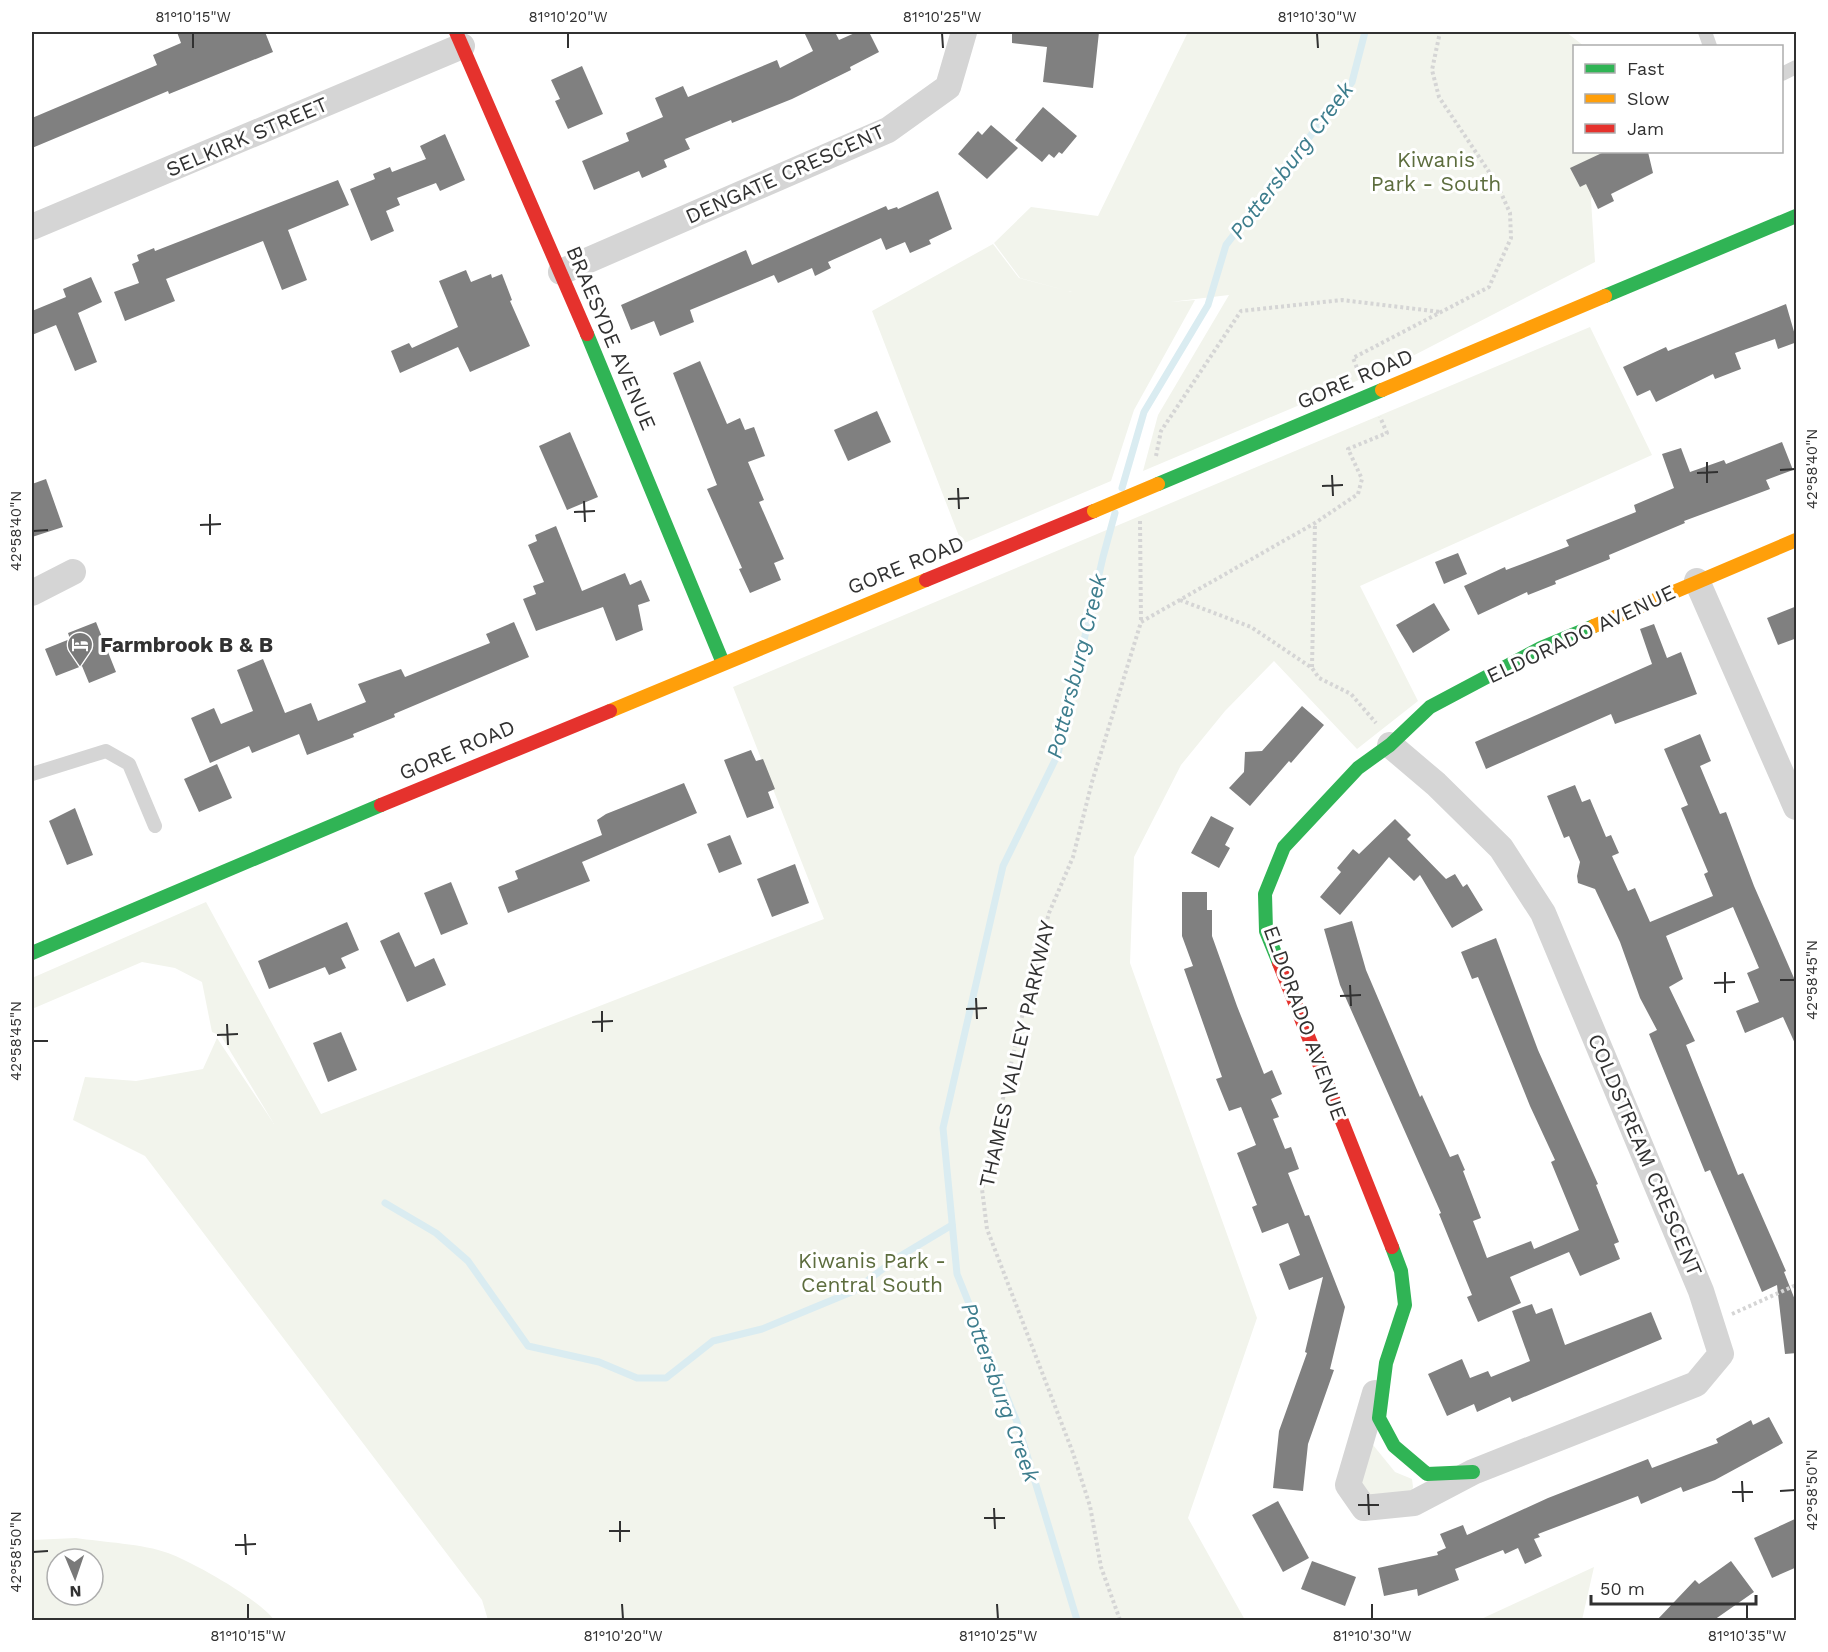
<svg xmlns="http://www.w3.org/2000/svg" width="1828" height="1652" font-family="'Work Sans',sans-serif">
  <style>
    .green { fill: #f2f4ec; fill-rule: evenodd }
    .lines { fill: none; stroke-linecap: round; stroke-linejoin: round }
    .stream { stroke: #daecf1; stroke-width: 7 }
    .building { fill: #808080 }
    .path { stroke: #d5d5d5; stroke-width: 4; stroke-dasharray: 3 3; stroke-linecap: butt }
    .lane { stroke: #d5d5d5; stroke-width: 14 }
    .street { stroke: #d5d5d5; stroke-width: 26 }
    .fast { stroke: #30b455; stroke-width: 14 }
    .slow { stroke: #ff9f0a; stroke-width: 14 }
    .jam { stroke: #e5322d; stroke-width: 14 }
    .slow-bridge { stroke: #ff9f0a; stroke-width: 14 }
    .ticks { fill: none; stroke: #313131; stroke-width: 2 }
    .labels { text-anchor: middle; stroke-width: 6; stroke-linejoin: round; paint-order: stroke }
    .street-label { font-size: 21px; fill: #313131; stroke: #fff }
    .park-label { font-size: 21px; fill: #5d6d3e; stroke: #fff }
    .poi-label { font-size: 21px; font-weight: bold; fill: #313131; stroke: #fff; text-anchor: start }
    .water-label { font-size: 22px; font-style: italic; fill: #3d7d8d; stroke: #fff }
    .neatline { fill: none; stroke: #313131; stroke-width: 2 }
    .ticks-label { font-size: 15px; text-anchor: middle; fill: #313131 }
  </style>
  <rect width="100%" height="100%" fill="#fff"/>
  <g class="green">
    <path d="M1188,32H1566L1584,46H1574V152H1604L1591,200L1595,262L1399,363L1143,471L1158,415L1229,295L1170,302L1195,300L1134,410L1111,481L962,544L872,311L993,244L1019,278L1072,292L1020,278L994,243L1031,207L1098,216Z"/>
    <path d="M1590,327L1652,455L1360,586L1418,701L1357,749L1274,661L1225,711L1181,765L1134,857L1130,963L1257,1318L1188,1518L1245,1620H488L482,1600L145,1156L73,1120L85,1077L136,1081L203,1069L217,1038L274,1124L221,1036L212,1032L202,982L175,968L142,962L32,1009V978L206,902L321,1114L824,919L733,687Z"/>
    <path d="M1373,1445L1395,1472L1412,1479L1413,1487L1411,1495L1366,1496L1360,1482L1366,1449Z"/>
    <path d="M76,1538C102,1542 144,1544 168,1553C193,1562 260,1600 274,1620H32V1540ZM57,1559H93V1595H57Z"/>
    <path d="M1594,1567L1582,1620H1479Z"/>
  </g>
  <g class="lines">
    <g class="stream">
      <path d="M1122,488L1144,412L1208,305L1226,245L1352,82L1365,32"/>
      <path d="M385,1203L436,1233L468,1261L528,1346L599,1362L637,1378H666L713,1341L762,1329L854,1291L897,1258L952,1225"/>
      <path d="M1077,1620L1017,1422L957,1274L943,1128L1003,866L1058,754L1103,557L1115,513"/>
    </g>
  </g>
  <g class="building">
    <path d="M177,32H265L273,52L169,94L168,91L32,148V118L157,65L153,55L181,43Z"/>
    <path d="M804,32H835L839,40L857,32H869L879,52L850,67L851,70L792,99L732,123L731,120L685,139L690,149L664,160L667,167L642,178L639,171L594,190L582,161L629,141L626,133L663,117L655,98L683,86L688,97L777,60L780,68L813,51Z"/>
    <path d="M1012,32H1099L1093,88L1043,82L1047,47L1012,43Z"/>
    <path d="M582,66L603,114L568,129L555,101L560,99L551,80Z"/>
    <path d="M1043,107L1077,136L1062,154L1059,152L1054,158L1049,154L1042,162L1015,140Z"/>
    <path d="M991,125L1018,148L987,179L958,154L978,131L982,135Z"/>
    <path d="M445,134L465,180L440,191L436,183L397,198L400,205L386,211L394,231L371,241L350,189L375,179L373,174L390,167L392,172L426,159L420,146Z"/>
    <path d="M1604,152H1648L1653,173L1611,194L1614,201L1598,209L1586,184L1580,187L1570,168Z"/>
    <path d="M338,180L349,205L288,230L307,280L282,290L263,241L166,279L175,301L125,321L114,292L139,283L132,264L139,261L137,255L154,248L155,251Z"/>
    <path d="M938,191L952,229L929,240L931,244L910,253L905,242L886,250L881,238L828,262L831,268L815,276L812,268L778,283L774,275L690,310L694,322L660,336L654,321L631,330L621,305L746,250L752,265L886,206L888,210L897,207L898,209Z"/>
    <path d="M466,270L471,282L491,274L492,278L502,274L512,300L510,301L530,346L470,372L458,347L400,373L391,351L409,343L412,348L458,327L439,281Z"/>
    <path d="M91,277L102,302L78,313L97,362L75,371L56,325L32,335V311L66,297L63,289Z"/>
    <path d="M1786,304L1797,342L1778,349L1775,339L1735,353L1741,369L1715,379L1713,374L1656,402L1650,390L1637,396L1623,367L1666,347L1668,351Z"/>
    <path d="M700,361L727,424L740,418L745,430L754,427L765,456L748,462L764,500L759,502L784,559L774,563L781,580L750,593L739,569L742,568L707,489L717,485L673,373Z"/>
    <path d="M877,411L891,442L848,461L834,430Z"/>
    <path d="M570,432L598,497L567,510L539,446Z"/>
    <path d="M1782,442L1793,470L1766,480L1770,489L1684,521L1685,523L1609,555L1610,559L1555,581L1556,584L1528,595L1527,592L1478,615L1464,586L1505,567L1506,570L1569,546L1566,540L1636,512L1634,505L1674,488L1662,454L1681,448L1690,472L1724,460L1726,464Z"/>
    <path d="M46,479L63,527L32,537V484Z"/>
    <path d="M556,526L582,591L625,573L630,585L641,580L650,601L638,605L643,630L616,641L603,607L536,631L523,599L536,594L533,586L544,582L528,545L537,541L535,535Z"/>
    <path d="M1458,553L1467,574L1444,584L1435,562Z"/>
    <path d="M1434,603L1450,630L1413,653L1396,625Z"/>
    <path d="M1797,606V638L1778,645L1767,618Z"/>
    <path d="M96,622L116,672L89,683L82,666L56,676L45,649L70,639L68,633Z"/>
    <path d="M514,622L529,657L394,714L395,717L353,734L354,737L307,755L299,734L252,753L249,746L210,763L191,718L214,708L221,724L253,711L237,670L263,659L285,713L311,703L318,721L366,702L358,684L401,669L405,677L490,643L486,634Z"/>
    <path d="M1654,624L1667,658L1681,652L1697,694L1615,724L1611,714L1486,769L1475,742L1652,664L1640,629Z"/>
    <path d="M1302,706L1324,725L1291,763L1289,761L1250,806L1229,788L1244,772L1245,752L1262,751Z"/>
    <path d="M1700,734L1711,761L1700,766L1720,814L1726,812L1754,886L1797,985V1048L1783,1017L1745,1033L1736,1011L1759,1002L1747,973L1759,968L1733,907L1666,936L1683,979L1669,987L1695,1041L1686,1045L1738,1175L1743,1173L1786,1271L1784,1272L1797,1305V1353L1785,1354L1777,1285L1762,1292L1710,1170L1705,1172L1649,1034L1657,1030L1640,998L1620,942L1595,889L1578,883L1577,876L1580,862L1569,836L1564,838L1547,796L1575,785L1582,802L1590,799L1606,837L1611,835L1619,853L1612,856L1628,891L1635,888L1650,922L1713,896L1704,874L1708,872L1681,808L1688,805L1664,749Z"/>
    <path d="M751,750L756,761L763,759L775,789L768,792L774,808L747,818L724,760Z"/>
    <path d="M217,764L232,798L199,812L184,779Z"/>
    <path d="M684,783L697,813L582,862L590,881L508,913L498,887L518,879L515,871L602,835L597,820L606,814Z"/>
    <path d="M75,808L93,855L67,865L49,821Z"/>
    <path d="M1211,816L1234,828L1225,845L1230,848L1219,868L1191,853Z"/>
    <path d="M1395,819L1411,835L1407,839L1446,879L1455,874L1463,887L1467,884L1483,910L1452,928L1420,875L1414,881L1389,857L1340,915L1320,897L1341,872L1337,868L1353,849L1359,854Z"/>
    <path d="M730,835L742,864L719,873L707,844Z"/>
    <path d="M795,864L809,903L772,917L757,879Z"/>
    <path d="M451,882L468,924L441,935L424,893Z"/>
    <path d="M1182,892H1207V910H1212V936L1237,1006L1264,1074L1272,1070L1282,1094L1271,1099L1279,1117L1273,1119L1285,1149L1291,1147L1299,1169L1288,1173L1305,1216L1309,1215L1345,1307L1330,1369L1334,1370L1308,1444L1303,1491L1273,1488L1279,1431L1307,1353L1305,1352L1323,1277L1289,1290L1279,1264L1300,1255L1288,1223L1262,1233L1252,1207L1257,1205L1237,1153L1256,1145L1241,1107L1229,1111L1216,1079L1222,1077L1184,969L1193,966L1182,936Z"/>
    <path d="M1352,921L1366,970L1420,1097L1422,1095L1450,1157L1458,1154L1465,1170L1463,1171L1481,1218L1473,1221L1487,1258L1531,1241L1534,1249L1579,1230L1551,1162L1555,1160L1530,1106L1478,977L1472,979L1461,952L1496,938L1538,1050L1598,1184L1596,1185L1619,1242L1614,1244L1620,1259L1580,1276L1569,1252L1510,1277L1521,1303L1478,1322L1467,1297L1472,1295L1439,1214L1441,1213L1340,985L1324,929Z"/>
    <path d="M347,922L359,950L341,958L346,968L329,975L325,967L269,989L258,961Z"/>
    <path d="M399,932L415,967L434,958L446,985L407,1002L380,941Z"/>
    <path d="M341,1032L357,1070L328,1082L313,1043Z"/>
    <path d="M1532,1304L1536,1314L1552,1308L1565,1345L1651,1312L1662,1339L1512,1402L1510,1397L1477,1412L1474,1404L1447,1416L1428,1374L1462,1359L1470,1378L1488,1371L1491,1377L1530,1361L1512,1311Z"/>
    <path d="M1769,1417L1783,1443L1715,1480L1683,1492L1681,1487L1641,1504L1638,1496L1538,1534L1540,1537L1534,1539L1542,1556L1525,1564L1518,1548L1505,1554L1503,1550L1455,1569L1459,1580L1418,1596L1417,1589L1384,1596L1378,1568L1438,1555L1437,1552L1446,1548L1440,1534L1463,1525L1467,1535L1548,1498L1648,1459L1652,1468L1718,1443L1716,1439L1751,1420L1753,1425Z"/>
    <path d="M1278,1501L1309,1558L1283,1572L1252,1515Z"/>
    <path d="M1797,1518V1567L1772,1578L1754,1538Z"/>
    <path d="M1312,1561L1356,1577L1345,1606L1301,1589Z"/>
    <path d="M1731,1561L1754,1592L1714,1620H1657L1695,1580L1699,1584Z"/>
  </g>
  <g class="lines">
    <g class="path">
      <path d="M1359,373L1353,358L1489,287L1511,238L1510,213L1497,184L1439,97L1432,70L1440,32"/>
      <path d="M1156,456L1161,431L1241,311L1342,300L1441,312"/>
      <path d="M1140,521L1141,622"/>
      <path d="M1180,600L1251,627L1312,668L1319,678L1351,694L1376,723"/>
      <path d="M1312,667L1315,523"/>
      <path d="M1732,1314L1796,1285"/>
      <path d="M1120,1620L1101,1567L1090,1506L1073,1453L987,1229L982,1189L1027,995L1049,913L1073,857L1092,782L1141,622L1315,523L1358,494L1362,479L1348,449L1387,433L1380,417"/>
    </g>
    <g class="lane">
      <path d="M1705,32L1710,46"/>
      <path d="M1782,74L1796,67"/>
      <path d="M32,774L106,751L129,764L155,826"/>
    </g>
    <g class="street">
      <path d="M32,227L462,46"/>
      <path d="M561,272L888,130L948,87L964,32"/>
      <path d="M1697,581L1796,807"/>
      <path d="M32,593L73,572"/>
      <path d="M1375,1393L1348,1485L1364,1508L1414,1503L1473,1472L1696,1384L1721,1354L1701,1291L1543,913L1501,848L1436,784L1390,745"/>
    </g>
    <g class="fast">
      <path d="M1605,296L1796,216"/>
      <path d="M587,334L723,663"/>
      <path d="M1158,484L1382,390"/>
      <path d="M32,953L381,805"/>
      <path d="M1279,963L1266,931L1265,894L1284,847L1358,768L1390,745L1430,707L1541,648L1594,626"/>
      <path d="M1392,1247L1401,1271L1405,1305L1386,1363L1379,1418L1394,1446L1427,1474L1473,1472"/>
    </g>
    <g class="slow">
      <path d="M1382,390L1605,296"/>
      <path d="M1594,626L1796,540"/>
      <path d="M610,711L926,580"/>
    </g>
    <g class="jam">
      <path d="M456,32L587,334"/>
      <path d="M926,580L1094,511"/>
      <path d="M381,805L610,711"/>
      <path d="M1279,963L1392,1247"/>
    </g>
    <path class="slow-bridge" d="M1094,511L1158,484"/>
  </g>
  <path class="ticks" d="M193,33V48M568,33V48M942,33L943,48M1317,33L1318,48M1707,462V483M1780,470L1795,469M1697,473L1718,472M1332,475L1333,496M1322,486L1343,485M958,488L959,509M948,499L969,498M584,501L585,522M574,512L595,511M210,514V535M200,525L221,524M33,531L48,530M1725,972V993M1780,980H1795M1714,983L1735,982M1350,985L1351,1006M1340,996L1361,995M976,998L977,1019M966,1009L987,1008M602,1011V1032M592,1022L613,1021M227,1024L228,1045M217,1035L238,1034M33,1041H48M1742,1481L1743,1502M1780,1491L1795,1490M1732,1492H1753M1368,1494L1369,1515M1358,1505H1379M994,1508L995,1529M984,1518H1005M620,1521V1542M609,1531H630M245,1534L246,1555M235,1545L256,1544M33,1552L48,1551M248,1604V1619M622,1604L623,1619M997,1604L998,1619M1372,1604V1619M1747,1604V1619"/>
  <defs>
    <symbol id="hotel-pin" viewBox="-11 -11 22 30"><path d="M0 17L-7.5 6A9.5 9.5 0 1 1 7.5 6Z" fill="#797979" stroke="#fff"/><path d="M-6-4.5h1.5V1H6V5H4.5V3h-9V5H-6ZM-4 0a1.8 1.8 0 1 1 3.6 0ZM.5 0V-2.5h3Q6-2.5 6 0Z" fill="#fff"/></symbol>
  </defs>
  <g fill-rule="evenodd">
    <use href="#hotel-pin" x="65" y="630" width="30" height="40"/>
  </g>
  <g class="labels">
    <g class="street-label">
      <text transform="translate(247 137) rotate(-23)" y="7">SELKIRK STREET</text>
      <text transform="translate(785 174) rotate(-24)" y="7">DENGATE CRESCENT</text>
      <text transform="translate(611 338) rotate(67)" y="7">BRAESYDE AVENUE</text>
      <text transform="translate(1355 379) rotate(-23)" y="7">GORE ROAD</text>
      <text transform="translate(906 565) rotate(-22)" y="7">GORE ROAD</text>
      <text transform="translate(1581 634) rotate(-25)" y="7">ELDORADO AVENUE</text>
      <text transform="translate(457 750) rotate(-23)" y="7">GORE ROAD</text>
      <text transform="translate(1305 1023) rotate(70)" y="7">ELDORADO AVENUE</text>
      <text transform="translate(1017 1054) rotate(-77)" y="7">THAMES VALLEY PARKWAY</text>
      <text transform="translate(1645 1155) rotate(67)" y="7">COLDSTREAM CRESCENT</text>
    </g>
    <g class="park-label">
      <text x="1436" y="167">Kiwanis<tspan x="1436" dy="24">Park - South</tspan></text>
      <text x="872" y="1268">Kiwanis Park -<tspan x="872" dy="24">Central South</tspan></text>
    </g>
    <g class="poi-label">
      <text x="100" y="652">Farmbrook B &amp; B</text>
    </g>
    <g class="water-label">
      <text transform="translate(1291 160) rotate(-53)" y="8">Pottersburg Creek</text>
      <text transform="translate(1076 666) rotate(-76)" y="8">Pottersburg Creek</text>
      <text transform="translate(1001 1392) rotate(70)" y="8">Pottersburg Creek</text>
    </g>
  </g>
  <rect width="1828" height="1652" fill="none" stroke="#ffffff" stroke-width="66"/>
  <rect x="1573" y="45" width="210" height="108" fill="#ffffff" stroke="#adadad" stroke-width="1.5"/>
  <rect x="1585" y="64" width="30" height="9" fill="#30b455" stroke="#adadad" stroke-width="1.5"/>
  <text x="1627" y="75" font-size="18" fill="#313131">Fast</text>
  <rect x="1585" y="94" width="30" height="9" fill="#ff9f0a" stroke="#adadad" stroke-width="1.5"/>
  <text x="1627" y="105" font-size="18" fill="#313131">Slow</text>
  <rect x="1585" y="124" width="30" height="9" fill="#e5322d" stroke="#adadad" stroke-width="1.5"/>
  <text x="1627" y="135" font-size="18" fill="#313131">Jam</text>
  <g transform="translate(75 1577) rotate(178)"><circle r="28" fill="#ffffff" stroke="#adadad" stroke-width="1.5"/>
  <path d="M0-4.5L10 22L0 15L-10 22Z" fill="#797979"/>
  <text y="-9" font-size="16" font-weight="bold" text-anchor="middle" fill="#313131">N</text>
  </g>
  <path d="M1591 1595v9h165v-9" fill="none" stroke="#313131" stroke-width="3"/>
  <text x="1600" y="1595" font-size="18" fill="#313131" stroke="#ffffff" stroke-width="4.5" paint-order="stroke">50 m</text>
  <rect x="33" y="33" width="1762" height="1586" class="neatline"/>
  <g class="ticks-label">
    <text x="193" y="22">81°10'15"W</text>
    <text x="568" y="22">81°10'20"W</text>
    <text x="942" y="22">81°10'25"W</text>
    <text x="1317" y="22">81°10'30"W</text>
    <text transform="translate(1812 469) rotate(-90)" y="5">42°58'40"N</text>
    <text transform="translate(16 531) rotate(-90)" y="5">42°58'40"N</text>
    <text transform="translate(1812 980) rotate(-90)" y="5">42°58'45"N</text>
    <text transform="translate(16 1041) rotate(-90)" y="5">42°58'45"N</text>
    <text transform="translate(1812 1490) rotate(-90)" y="5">42°58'50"N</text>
    <text transform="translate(16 1552) rotate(-90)" y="5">42°58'50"N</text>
    <text x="248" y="1641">81°10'15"W</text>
    <text x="623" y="1641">81°10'20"W</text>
    <text x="998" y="1641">81°10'25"W</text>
    <text x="1372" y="1641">81°10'30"W</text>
    <text x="1747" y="1641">81°10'35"W</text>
  </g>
</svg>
